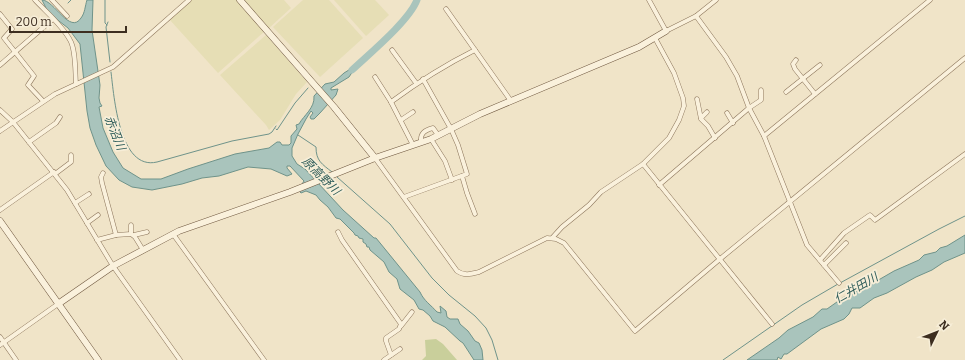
<svg xmlns="http://www.w3.org/2000/svg" width="965" height="360" font-family="Bitter,'Noto Sans JP',serif">
  <style>
    .farmland { fill: #e6deb5 }
    .green { fill: #c9cf9b }
    .water { fill: #a9c4bc; stroke: #6f938a }
    .lines { fill: none; stroke-linecap: round; stroke-linejoin: round }
    .stream { stroke: #6f938a; stroke-width: 1 }
    .river { stroke: #a9c4bc; stroke-width: 7 }
    .street-casing { stroke: #8d765c; stroke-width: 5 }
    .secondary-casing { stroke: #6f573f; stroke-width: 7 }
    .street { stroke: #faf1dc; stroke-width: 4 }
    .secondary { stroke: #faf1dc; stroke-width: 6 }
    .labels { text-anchor: middle; stroke-width: 3.5; stroke-linejoin: round; paint-order: stroke }
    .water-label { font-size: 12px; font-style: italic; fill: #2f5d5a; stroke: #f7eed8 }
  </style>
  <rect width="100%" height="100%" fill="#f0e4c8"/>
  <g class="farmland">
    <path d="M189,0H237L265,31L218,73L169,19Z"/>
    <path d="M242,0H284L291,8L268,29Z"/>
    <path d="M303,0H329L363,38L320,77L273,27Z"/>
    <path d="M334,0H375L389,15L366,36Z"/>
    <path d="M266,35L307,82L296,94L280,120L269,130L266,125L220,75Z"/>
  </g>
  <path class="green" d="M436,339L443,344L457,360H422L426,356L425,340Z"/>
  <g class="water">
    <path d="M42,0C54,0 70,35 81,18C85,13 85,6 87,0H93L92,30L100,85L99,98L100,103L102,106L99,107L103,128L113,152L123,168L141,179H161L188,169L235,154L269,148L277,142H280L282,145H289L291,143V136L297,129L296,125L299,124C304,115 315,108 314,96L325,84L334,82L344,73L352,68L361,59L349,77L331,88V90L338,89L336,95L320,113L314,119H311L310,117L313,113L311,111L306,119L298,134L292,148V156L297,164L305,169L343,210L374,238H376L420,292C424,301 431,305 437,312L441,313L440,306L446,311L447,317L450,319H458L460,324L468,331L475,341L479,343L482,350L483,360H474L463,343L460,341L445,327L433,321L430,316L423,310L419,309L414,300L400,289L397,279L389,272L384,262L370,250L369,247H367L366,244L363,242V239L359,238L358,236L355,235L354,233L340,219L336,218L328,207L320,200L316,195L306,191L301,193L298,190L304,181L290,166H287V168L292,174L287,176L271,169L248,167L219,176L202,178L182,184L152,190L132,187L119,180L106,166L96,145L90,128L87,111L80,44L68,28L55,18L46,8Z"/>
    <path d="M965,235V253L944,262L932,270L916,277L887,293L874,298L860,308H852L849,314L844,319L821,329L787,354H784L781,359L778,357L777,360H747L779,338L788,330L813,317L822,309H827L844,297L855,293L862,285L875,282L894,271L919,260L924,255L936,252L940,248L947,246Z"/>
  </g>
  <g class="lines">
    <g class="stream">
      <path d="M105,0V23L107,25"/>
      <path d="M68,3L71,0"/>
      <path d="M108,22L106,27L110,62"/>
      <path d="M111,72C114,96 119,171 157,162L232,141L269,134L272,132L276,126"/>
      <path d="M276,129L277,130L295,103L308,88"/>
      <path d="M298,135L316,147C316,161 322,164 332,172"/>
      <path d="M337,177L390,224L432,278L449,295L475,316L486,328L492,340L498,360"/>
      <path d="M840,283L939,229L965,216"/>
      <path d="M723,360L802,305L838,284"/>
    </g>
    <path class="river" d="M352,70C369,54 409,21 417,0"/>
    <defs>
      <g id="street">
        <path d="M35,0C46,12 62,25 70,40C76,50 75,72 76,84"/>
        <path d="M52,0L67,16"/>
        <path d="M649,0L666,31L696,16L726,57L737,76L749,108L764,136L807,245L839,283"/>
        <path d="M446,9L511,101"/>
        <path d="M0,14L12,29L4,38L34,76L28,85L43,101"/>
        <path d="M696,16L716,0"/>
        <path d="M392,50L416,83"/>
        <path d="M796,60L793,64L795,69L815,94"/>
        <path d="M0,65L53,19"/>
        <path d="M375,77L391,102L413,145"/>
        <path d="M786,92L820,65"/>
        <path d="M697,99L701,119L708,126L715,138"/>
        <path d="M391,102C418,82 445,65 475,50"/>
        <path d="M0,110L13,122L67,190L113,266L180,360"/>
        <path d="M727,113L733,123"/>
        <path d="M701,118L707,112"/>
        <path d="M401,120L413,112"/>
        <path d="M0,131L55,94L113,67L189,0"/>
        <path d="M764,136L930,0"/>
        <path d="M431,139L445,161L452,180"/>
        <path d="M29,142L56,123L60,117"/>
        <path d="M421,142C420,133 425,130 433,128L438,135"/>
        <path d="M375,158L457,271C464,276 471,274 479,272L547,238L556,239L564,243L635,331L720,259L965,58"/>
        <path d="M643,164L772,324"/>
        <path d="M103,173L101,177L102,183L116,235"/>
        <path d="M55,174L71,162V155"/>
        <path d="M462,176L467,193L475,214"/>
        <path d="M659,185L749,108L761,100V90"/>
        <path d="M404,197L467,174L458,145L451,129L423,79"/>
        <path d="M75,203L89,194"/>
        <path d="M0,210L54,172"/>
        <path d="M87,223L98,215"/>
        <path d="M338,232L342,240L401,324L399,329L386,338V341L391,355"/>
        <path d="M131,234V225"/>
        <path d="M173,234L264,360"/>
        <path d="M134,235L147,232"/>
        <path d="M552,238L562,227L589,205L601,192L643,164L669,138L679,120L684,106L683,98L674,73L655,38"/>
        <path d="M97,240L116,235L131,234L135,237L143,250"/>
        <path d="M820,260L844,233L870,215L875,220L965,154"/>
        <path d="M824,265L846,243"/>
        <path d="M401,326L412,312"/>
        <path d="M0,337L16,360"/>
        <path d="M0,345L58,304"/>
        <path d="M384,360L400,349"/>
      </g>
      <g id="secondary">
        <path d="M240,0L334,107L375,158"/>
        <path d="M0,221L98,360"/>
        <path d="M58,304L113,266L179,231L290,192L375,158L431,139L480,114L639,47L666,31"/>
      </g>
    </defs>
    <use href="#street" class="street-casing"/>
    <use href="#secondary" class="secondary-casing"/>
    <use href="#street" class="street"/>
    <use href="#secondary" class="secondary"/>
  </g>
  <g class="labels">
    <g class="water-label">
      <text transform="translate(115 133) rotate(68)" y="4">赤沼川</text>
      <text transform="translate(321 176) rotate(45)" y="4">原高野川</text>
      <text transform="translate(856 288) rotate(-30)" y="4">仁井田川</text>
    </g>
  </g>
  <g transform="translate(937 332) rotate(47)" stroke="#f7eed8" stroke-width="3" paint-order="stroke">
  <path d="M0-3L7 15L0 10L-7 15Z" fill="#3d2e20"/>
  <text y="-6" font-size="11" font-weight="bold" text-anchor="middle" fill="#3d2e20">N</text>
  </g>
  <path d="M10 26v6h116v-6" fill="none" stroke="#3d2e20" stroke-width="2"/>
  <text x="16" y="26" font-size="12" fill="#3d2e20" stroke="#f7eed8" stroke-width="3" paint-order="stroke">200 m</text>
</svg>
